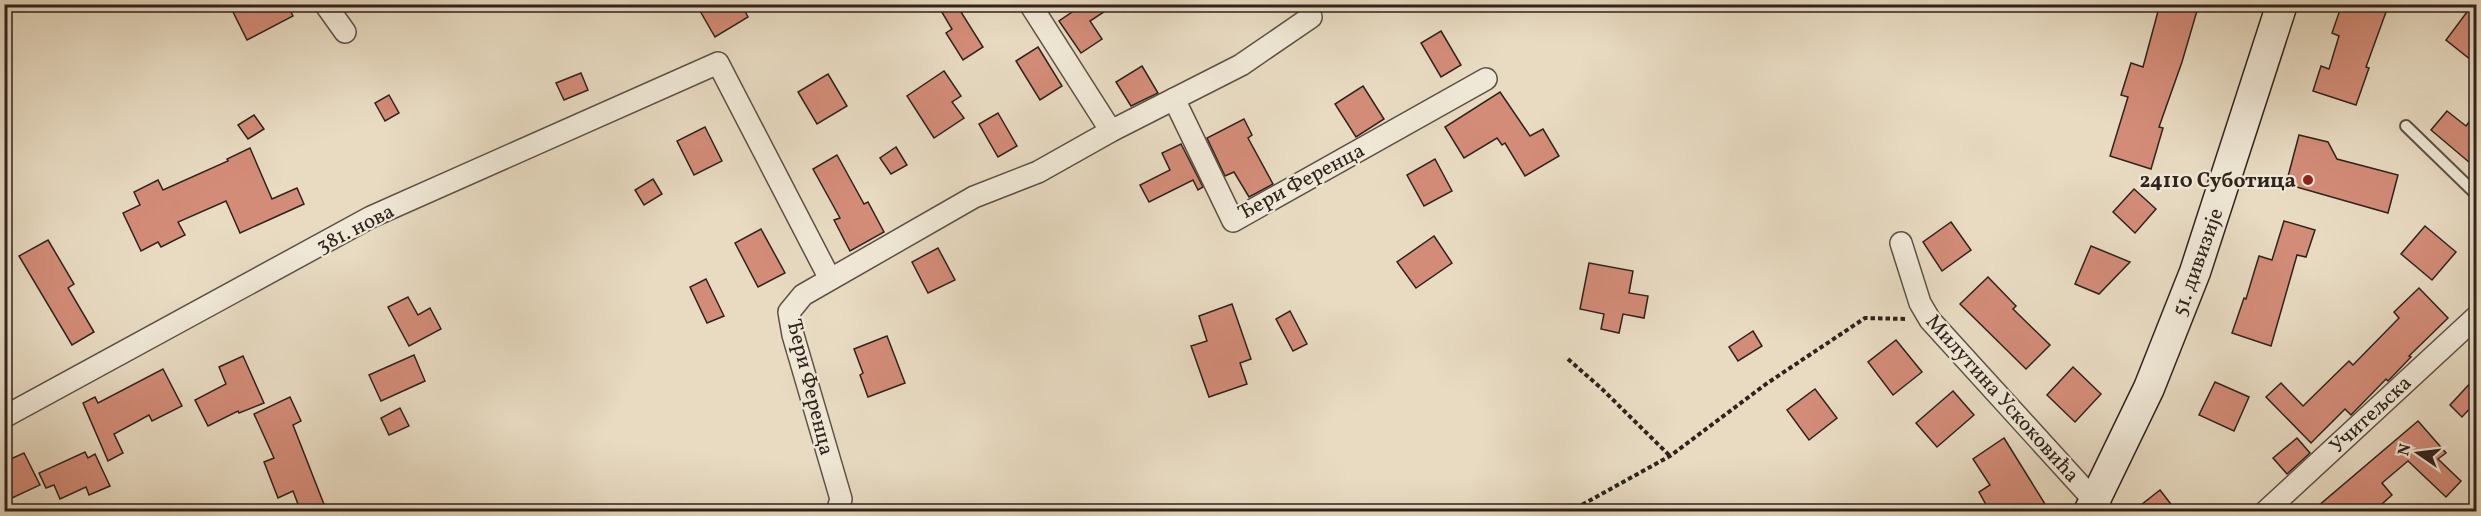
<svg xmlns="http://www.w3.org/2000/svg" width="2481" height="516" font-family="Vollkorn,serif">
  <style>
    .building { fill: #d38c78; stroke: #2f231c; stroke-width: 1.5 }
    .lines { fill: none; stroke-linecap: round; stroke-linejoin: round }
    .lane-casing { stroke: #5d5146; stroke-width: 14 }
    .street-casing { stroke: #5d5146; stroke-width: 24 }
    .secondary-casing { stroke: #2f231c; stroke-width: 33 }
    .path { stroke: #2f231c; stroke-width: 4; stroke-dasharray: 4.5 3; stroke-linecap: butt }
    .lane { stroke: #f0e8d7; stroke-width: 10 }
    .street { stroke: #f0e8d7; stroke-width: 21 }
    .secondary { stroke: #f0e8d7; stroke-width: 30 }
    .poi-dot { fill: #8f2418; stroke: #f0e8d7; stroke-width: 2 }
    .labels { text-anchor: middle; stroke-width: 4.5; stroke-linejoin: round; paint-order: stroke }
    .poi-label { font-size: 21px; font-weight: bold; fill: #2f231c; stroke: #f0e8d7; text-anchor: end }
    .street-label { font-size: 21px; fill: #2f231c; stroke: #f0e8d7 }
  </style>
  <rect width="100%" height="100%" fill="#e8dbc2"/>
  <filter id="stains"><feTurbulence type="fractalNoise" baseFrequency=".00333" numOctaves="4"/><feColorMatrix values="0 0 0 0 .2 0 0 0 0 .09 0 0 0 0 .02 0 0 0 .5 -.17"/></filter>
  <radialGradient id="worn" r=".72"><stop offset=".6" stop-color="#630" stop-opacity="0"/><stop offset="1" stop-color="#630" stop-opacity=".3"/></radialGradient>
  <g class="building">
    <path d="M229,4H287L293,16L247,40Z"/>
    <path d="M696,4H741L748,17L715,37Z"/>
    <path d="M937,4H956L983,47L963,60L946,33L952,29Z"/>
    <path d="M1084,4H1116L1090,21L1102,39L1081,53L1059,21Z"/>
    <path d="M2160,4H2199L2182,62L2159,127L2163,128L2151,169L2110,156L2128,97L2121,95L2131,63L2143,67Z"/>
    <path d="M2342,4H2364L2386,12L2366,67L2369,68L2356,105L2313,91L2321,66L2329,69L2339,36L2332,33Z"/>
    <path d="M2473,4H2476V64L2446,40Z"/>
    <path d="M1441,31L1461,65L1441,77L1421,43Z"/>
    <path d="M1038,47L1062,86L1040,100L1016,61Z"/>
    <path d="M1142,66L1158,93L1131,106L1116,82Z"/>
    <path d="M944,71L961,96L952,102L964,118L934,138L907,96Z"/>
    <path d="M581,73L588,90L564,100L556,83Z"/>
    <path d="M828,74L847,106L817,124L798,92Z"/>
    <path d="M1363,86L1384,119L1356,137L1335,104Z"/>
    <path d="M1500,92L1530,136L1543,129L1559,156L1525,176L1505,143L1502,145L1497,138L1464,158L1445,127Z"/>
    <path d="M389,95L399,113L385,121L375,103Z"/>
    <path d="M2447,111L2466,126L2476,113V168L2431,130Z"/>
    <path d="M998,113L1017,146L998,157L979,124Z"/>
    <path d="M254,115L264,129L248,139L238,125Z"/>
    <path d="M1244,119L1252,135L1248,138L1273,184L1249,197L1234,172L1225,176L1207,138Z"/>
    <path d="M705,127L722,161L694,175L677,141Z"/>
    <path d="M2299,135L2328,142L2337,159L2398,175L2388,213L2286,184Z"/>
    <path d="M1181,144L1203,187L1198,190L1193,180L1149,202L1140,185L1170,170L1162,153Z"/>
    <path d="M896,147L907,165L891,174L880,158Z"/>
    <path d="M250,148L272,199L297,188L304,204L240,233L226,201L178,222L185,235L161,247L158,242L141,251L123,213L140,205L134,192L158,180L163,190L228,161L227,159Z"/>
    <path d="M837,155L864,204L868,202L884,232L850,251L834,220L840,218L813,169Z"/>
    <path d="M1435,159L1452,191L1424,206L1407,175Z"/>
    <path d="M653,179L662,194L644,205L635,190Z"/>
    <path d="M2134,189L2156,209L2135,233L2113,212Z"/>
    <path d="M2284,221L2315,230L2306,257L2297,255L2271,346L2232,333L2244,298L2246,299L2259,256L2272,260Z"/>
    <path d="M1951,222L1971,250L1942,271L1923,242Z"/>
    <path d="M2425,226L2456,252L2432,280L2401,254Z"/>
    <path d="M761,229L785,273L758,287L735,243Z"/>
    <path d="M1434,236L1452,263L1416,288L1397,262Z"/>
    <path d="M48,240L74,284L68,288L94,332L72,345L19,256Z"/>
    <path d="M2091,246L2130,262L2099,294L2075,284Z"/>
    <path d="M938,248L955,280L928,293L912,262Z"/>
    <path d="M1589,263L1633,271L1629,293L1648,296L1644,318L1623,314L1619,333L1601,329L1604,314L1580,309Z"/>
    <path d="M1988,277L2016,306L2013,309L2050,345L2026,369L1960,304Z"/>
    <path d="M706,279L724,316L707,323L690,287Z"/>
    <path d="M2419,288L2448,318L2409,356L2411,357L2388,381L2386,379L2351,415L2345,409L2311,443L2266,397L2281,383L2303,406L2349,361L2353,365L2399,318L2394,312Z"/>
    <path d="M408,297L418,315L430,308L441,329L409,346L388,307Z"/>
    <path d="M1232,304L1251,359L1240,363L1247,384L1209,397L1191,346L1207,341L1199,316Z"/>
    <path d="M1290,311L1307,344L1293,351L1276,319Z"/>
    <path d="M1753,331L1762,346L1738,361L1729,347Z"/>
    <path d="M887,336L905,383L868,397L860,375L863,373L854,349Z"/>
    <path d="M1896,340L1922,372L1893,395L1868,362Z"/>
    <path d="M414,355L425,381L381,401L369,375Z"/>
    <path d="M243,356L264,403L239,413L238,411L208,426L195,400L226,384L219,367Z"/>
    <path d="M2073,367L2101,394L2075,422L2047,395Z"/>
    <path d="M163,369L182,406L152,421L149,415L114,434L123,453L108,461L83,403L95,397L98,403Z"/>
    <path d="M2476,377V402L2462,417L2450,405Z"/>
    <path d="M2215,382L2249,397L2234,431L2199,415Z"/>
    <path d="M1815,389L1837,418L1809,440L1787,410Z"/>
    <path d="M1953,391L1974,415L1937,447L1916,423Z"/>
    <path d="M290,397L301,421L293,425L327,512H301L293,491L278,498L264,462L274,458L254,414Z"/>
    <path d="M400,408L409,426L389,435L381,418Z"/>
    <path d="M2418,421L2446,453L2438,459L2461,481L2446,497L2408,461L2382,483L2392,495L2373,512H2311Z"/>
    <path d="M2004,438L2045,504L2032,512H1990L1979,492L1990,485L1973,459Z"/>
    <path d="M2297,438L2310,453L2287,474L2273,458Z"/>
    <path d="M85,452L88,458L95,454L110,486L89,495L86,487L60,499L54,485L46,488L39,473Z"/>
    <path d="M24,453L40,485L12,498L4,482V462Z"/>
    <path d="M2160,490L2177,512H2132Z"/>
  </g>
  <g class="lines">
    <defs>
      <path id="lane" d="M2406,126L2476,194"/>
      <g id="street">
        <path d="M325,4L345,32"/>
        <path d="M1030,4L1111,131"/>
        <path d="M1174,99L1233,221L1486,79"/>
        <path d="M1901,243L1920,303L1930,320L2102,509"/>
        <path d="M4,417L371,217L718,63L830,279"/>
        <path d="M837,512L841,499L793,335L789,312L803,295L974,197L1038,172L1111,131L1241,65L1311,17"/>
        <path d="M2265,512L2476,317"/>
      </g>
      <path id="secondary" d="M2089,512L2149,388L2195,272L2282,4"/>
    </defs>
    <use href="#lane" class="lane-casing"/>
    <use href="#street" class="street-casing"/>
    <use href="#secondary" class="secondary-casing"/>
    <g class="path">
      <path d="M1568,359L1602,389L1670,456"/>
      <path d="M1569,512L1670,456L1766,384L1865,318L1906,319"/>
    </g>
    <use href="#lane" class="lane"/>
    <use href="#street" class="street"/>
    <use href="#secondary" class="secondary"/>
  </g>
  <circle class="poi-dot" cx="2308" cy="180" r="6"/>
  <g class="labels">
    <g class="poi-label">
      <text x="2296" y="187">24110 Суботица</text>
    </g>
    <g class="street-label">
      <text transform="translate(1301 181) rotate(-28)" y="7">Ђери Ференца</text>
      <text transform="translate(355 228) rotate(-27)" y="7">381. нова</text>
      <text transform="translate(2197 262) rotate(-70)" y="7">51. дивизије</text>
      <text transform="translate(811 387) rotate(76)" y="7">Ђери Ференца</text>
      <text transform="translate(2003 398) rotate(48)" y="7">Милутина Ускоковића</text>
      <text transform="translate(2370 414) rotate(-43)" y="7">Учитељска</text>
    </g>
  </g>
  <rect width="2481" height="516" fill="none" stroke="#e8dbc2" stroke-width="24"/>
  <rect x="6" y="6" width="2469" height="504" fill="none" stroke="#2f231c" stroke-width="3"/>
  <rect x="12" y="12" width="2457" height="492" fill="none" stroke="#2f231c" stroke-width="1.5"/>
  <g transform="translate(2418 453) rotate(284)" stroke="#f0e8d7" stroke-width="4.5" paint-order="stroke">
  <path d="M0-4.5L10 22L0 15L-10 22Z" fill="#2f231c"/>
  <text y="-9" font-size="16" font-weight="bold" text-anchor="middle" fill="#2f231c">N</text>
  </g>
  <rect width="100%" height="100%" filter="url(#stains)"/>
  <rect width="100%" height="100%" fill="url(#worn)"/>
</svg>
